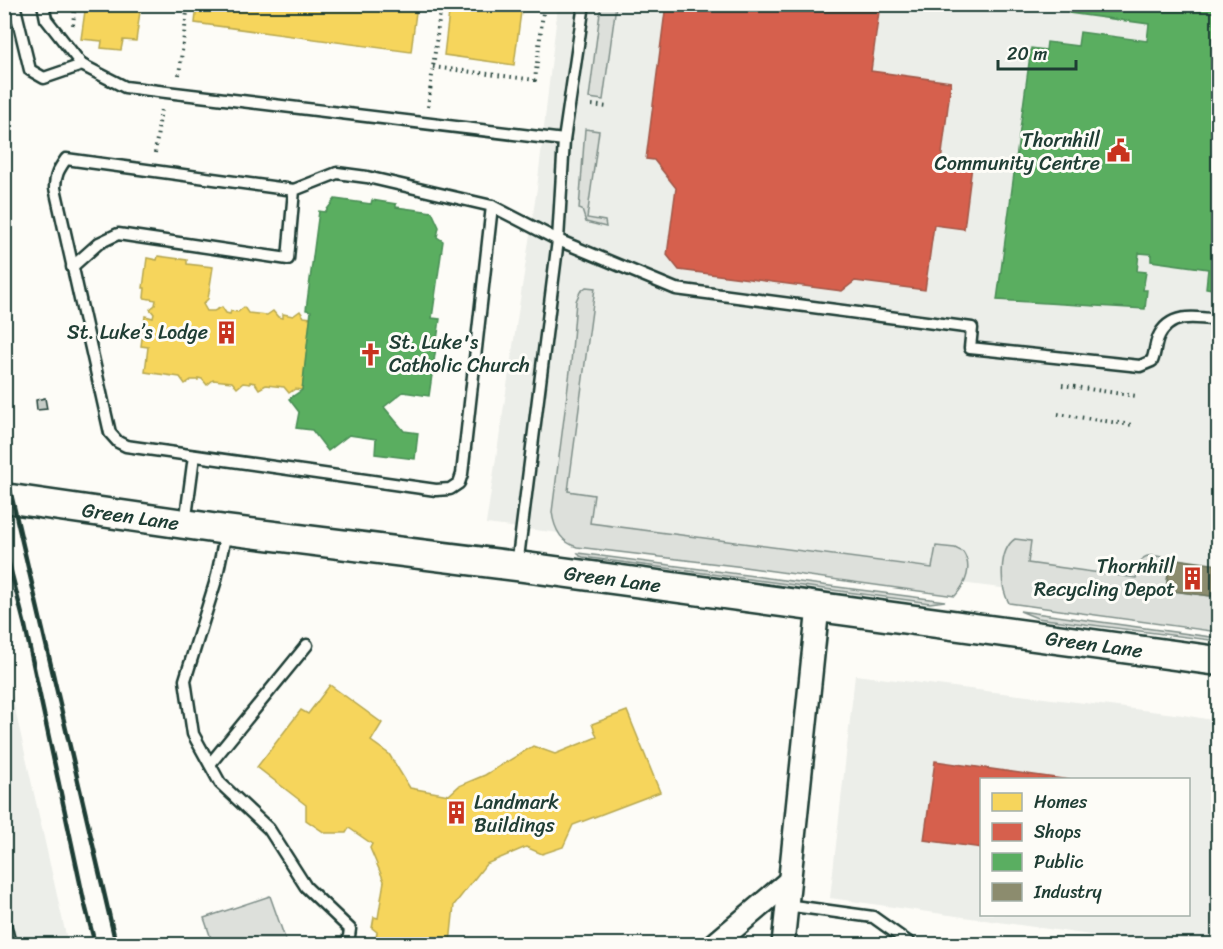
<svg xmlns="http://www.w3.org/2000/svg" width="1223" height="949" font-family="Sriracha,sans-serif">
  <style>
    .built { fill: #eceee9; fill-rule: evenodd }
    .green { fill: #dde0db; stroke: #7e8e88; stroke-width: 1.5 }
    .homes { fill: #f6d55c; stroke: #b6a750; stroke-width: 1.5 }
    .shops { fill: #d6604d; stroke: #9f5646; stroke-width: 1.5 }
    .public { fill: #5aae61; stroke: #488c54; stroke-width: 1.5 }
    .industry { fill: #8c8c6e; stroke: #6b745d; stroke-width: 1.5 }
    .building { fill: #c6cdc7; stroke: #1f3d34; stroke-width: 1.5 }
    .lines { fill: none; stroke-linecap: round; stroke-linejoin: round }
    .lane-casing { stroke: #1f3d34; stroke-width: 15 }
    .street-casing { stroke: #1f3d34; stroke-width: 26 }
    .secondary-casing { stroke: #1f3d34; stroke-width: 33 }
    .path { stroke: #1f3d34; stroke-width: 4; stroke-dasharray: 1.5 4.5; stroke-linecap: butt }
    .lane { stroke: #fdfcf7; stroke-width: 10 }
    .street { stroke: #fdfcf7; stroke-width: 21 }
    .secondary { stroke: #fdfcf7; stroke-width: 28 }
    .rail { stroke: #1f3d34; stroke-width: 4.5 }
    .labels { text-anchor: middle; stroke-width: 6; stroke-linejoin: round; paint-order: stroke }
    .poi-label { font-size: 20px; fill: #1f3d34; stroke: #fdfcf7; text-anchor: end }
    .street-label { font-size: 20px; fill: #1f3d34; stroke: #fdfcf7 }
  </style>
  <rect width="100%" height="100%" fill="#fdfcf7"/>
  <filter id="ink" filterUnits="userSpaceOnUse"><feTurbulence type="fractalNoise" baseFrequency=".0167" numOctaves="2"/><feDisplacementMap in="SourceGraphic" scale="12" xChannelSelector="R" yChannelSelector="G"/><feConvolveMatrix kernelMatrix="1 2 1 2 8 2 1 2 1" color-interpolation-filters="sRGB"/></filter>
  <g filter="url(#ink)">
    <g class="built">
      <path d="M558,5H1218V615L486,524L537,188Z"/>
      <path d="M5,665L68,944H5Z"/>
      <path d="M855,675L1183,715L1218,721V944H1154L830,898ZM982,780H1188V914H982Z"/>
    </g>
    <g class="green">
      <path d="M601,5H616L603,100L589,98Z"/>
      <path d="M585,129L599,131L587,218L605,221L606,227L586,222L582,210L579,209Z"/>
      <path d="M586,287L595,288L568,491L594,495L590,523L932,568L936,546L955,548L963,552C973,567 966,584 955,596L744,567L577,547C560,542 554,528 552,512L571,363L576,301L580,292Z"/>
      <path d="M1015,539L1031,541L1028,563L1136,578C1142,551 1144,555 1170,558L1166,590L1218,597V632L1009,603C1000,588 998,550 1015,539Z"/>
      <path d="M578,553L945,601L930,603L583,557L580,556Z"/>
      <path d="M1020,611L1218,638V641L1037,618Z"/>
      <path d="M270,896L287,944H213L204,918Z"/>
    </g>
    <g class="homes">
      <path d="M86,4H141L136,41L123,40L121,50L101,48L102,41L81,39Z"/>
      <path d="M197,4H417L411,52L195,23Z"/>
      <path d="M450,4H522L514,65L444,55Z"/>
      <path d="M158,256L187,260V264L213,267L208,299L203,304L207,311H214L222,307L226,313L230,314L231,311L238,312L244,307L248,313L267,315L273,311L278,317L283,318V314L293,316L300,311L304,317L311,318L302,390L295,389L289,393L284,387L266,385L259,389L255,383L250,382V384L243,383L237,388L232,382L213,380L207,385L202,379L198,378V380H191L185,384L180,377L145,372L148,347L141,346L145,316L153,318L154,314L150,309L155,305L156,300L144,298L145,288H143L147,258L157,260Z"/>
      <path d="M330,685L382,723L371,741L389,754L410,788L449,795L459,786L485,775L533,746L555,754L597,737L592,724L627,711L660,792L573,825L563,847L542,854L526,847L486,864L454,905L450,944H375L377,932L372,928L374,917L378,918L384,881L370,848L372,844L349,828L346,833H325L306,820V805L257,767L301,710L308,714Z"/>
    </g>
    <g class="shops">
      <path d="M666,4H880L871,71L951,82L941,162L972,166L964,229L934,225L925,290L855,281L842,291L679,270L667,255L676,188L654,160L646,159Z"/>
      <path d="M935,761L1070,780H982V848L924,840Z"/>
    </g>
    <g class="public">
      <path d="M1070,4H1218V290L1206,288L1208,269L1151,261V254L1139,253L1137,271L1146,272L1143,290H1147L1145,309L997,300L1031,48L1046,50L1047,42L1078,46L1080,32L1147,41L1149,24L1069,13Z"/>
      <path d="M335,199L371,204L372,200L396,204V207L432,212L439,227L437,237L443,241L432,318L440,319L429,396L403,392L384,407L404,431L418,433L415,459L375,454L376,439L349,435L328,451L312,430L296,428L299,412L289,399L302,390L311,311L306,310L319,211L325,212Z"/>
    </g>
    <path class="industry" d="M1170,558L1218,565V597L1166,590Z"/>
    <path class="building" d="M45,398L47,409L37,410L36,400Z"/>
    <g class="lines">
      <defs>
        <g id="lane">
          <path d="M14,4L30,70L44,78L82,65"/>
          <path d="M43,4L46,19L82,65L125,87L564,140"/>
          <path d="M294,190L66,159C59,169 55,175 55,188L110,433L118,442L126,446L436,490L450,489L459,483L462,474L492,206"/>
          <path d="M72,267L99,243L118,234L288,259L294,190L337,173L367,177L492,206L558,240L676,289L972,328L970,348L1140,366L1152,361C1155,354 1155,345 1158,338C1169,312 1196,317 1218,320"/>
          <path d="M185,524L194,456"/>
          <path d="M226,532L216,580L185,680L193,734L220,783L269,829L306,887L350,929L348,944"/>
          <path d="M517,566L558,240L564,140L584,4"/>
          <path d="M210,764L307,645"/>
          <path d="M786,905L873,917L911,944"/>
          <path d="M4,920L10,944"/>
        </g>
        <g id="street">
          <path d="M715,944L788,882"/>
          <path d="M783,944L818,607"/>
        </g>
        <g id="secondary">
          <path id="s1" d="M4,498L226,530L517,566L1218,661"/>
        </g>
      </defs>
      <use href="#lane" class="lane-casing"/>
      <use href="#street" class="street-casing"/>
      <use href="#secondary" class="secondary-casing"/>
      <g class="path">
        <path d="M73,25L75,4"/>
        <path d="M433,67L535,80L544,4"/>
        <path d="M179,75L188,4"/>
        <path d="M592,105L607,107"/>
        <path d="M428,107L441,4"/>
        <path d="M155,153L161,109"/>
        <path d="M1062,385L1136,396"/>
        <path d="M1058,414L1132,425"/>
      </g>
      <use href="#lane" class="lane"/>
      <use href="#street" class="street"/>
      <use href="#secondary" class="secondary"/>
      <g class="rail">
        <path d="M4,464L116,944"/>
        <path d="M4,544L25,626L84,901L95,944"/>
      </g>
    </g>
  </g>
  <defs>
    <symbol id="civic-bare" viewBox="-9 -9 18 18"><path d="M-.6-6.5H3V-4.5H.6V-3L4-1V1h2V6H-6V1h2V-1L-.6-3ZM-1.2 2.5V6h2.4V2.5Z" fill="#c8321e" stroke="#fdfcf7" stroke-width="2.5" paint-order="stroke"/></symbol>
    <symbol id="building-bare" viewBox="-9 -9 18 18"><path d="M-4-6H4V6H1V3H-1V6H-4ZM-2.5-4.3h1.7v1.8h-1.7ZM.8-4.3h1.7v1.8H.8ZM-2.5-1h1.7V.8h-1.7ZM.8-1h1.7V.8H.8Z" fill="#c8321e" stroke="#fdfcf7" stroke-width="2.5" paint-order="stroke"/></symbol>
    <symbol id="church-bare" viewBox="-9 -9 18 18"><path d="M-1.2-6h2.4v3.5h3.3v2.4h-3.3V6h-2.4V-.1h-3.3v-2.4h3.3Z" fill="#c8321e" stroke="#fdfcf7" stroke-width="2.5" paint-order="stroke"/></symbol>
  </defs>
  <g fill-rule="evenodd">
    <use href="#civic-bare" x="1102" y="134" width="33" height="33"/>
    <use href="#building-bare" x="210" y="316" width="33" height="33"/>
    <use href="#church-bare" x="354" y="338" width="33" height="33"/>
    <use href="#building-bare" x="1176" y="562" width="33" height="33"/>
    <use href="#building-bare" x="440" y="796" width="33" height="33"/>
  </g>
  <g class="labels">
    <g class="poi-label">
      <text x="1100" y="147">Thornhill<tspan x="1100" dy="23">Community Centre</tspan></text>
      <text x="208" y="339">St. Luke’s Lodge</text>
      <text x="389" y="349" text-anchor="start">St. Luke's<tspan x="389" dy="23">Catholic Church</tspan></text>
      <text x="1175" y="573">Thornhill<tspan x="1175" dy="23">Recycling Depot</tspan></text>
      <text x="474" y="809" text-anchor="start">Landmark<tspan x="474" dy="23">Buildings</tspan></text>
    </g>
    <g class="street-label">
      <text dy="7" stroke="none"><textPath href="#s1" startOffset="128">Green Lane</textPath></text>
      <text dy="7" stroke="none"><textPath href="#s1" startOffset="614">Green Lane</textPath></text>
      <text dy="7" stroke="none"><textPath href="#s1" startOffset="1100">Green Lane</textPath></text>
    </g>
  </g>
  <rect width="1223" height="949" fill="none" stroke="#fdfcf7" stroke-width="24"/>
  <rect x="12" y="12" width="1199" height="925" fill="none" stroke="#1f3d34" stroke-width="2" filter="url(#ink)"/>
  <rect x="980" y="778" width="210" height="138" fill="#fdfcf7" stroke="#a4b0a9" stroke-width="1.5"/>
  <rect x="992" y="793" width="30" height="18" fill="#f6d55c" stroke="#a4b0a9" stroke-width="1.5"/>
  <text x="1034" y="808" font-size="18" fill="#1f3d34">Homes</text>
  <rect x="992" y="823" width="30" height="18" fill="#d6604d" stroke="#a4b0a9" stroke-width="1.5"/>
  <text x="1034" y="838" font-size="18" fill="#1f3d34">Shops</text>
  <rect x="992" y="853" width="30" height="18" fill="#5aae61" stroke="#a4b0a9" stroke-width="1.5"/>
  <text x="1034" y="868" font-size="18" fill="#1f3d34">Public</text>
  <rect x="992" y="883" width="30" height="18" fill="#8c8c6e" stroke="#a4b0a9" stroke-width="1.5"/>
  <text x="1034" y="898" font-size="18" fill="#1f3d34">Industry</text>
  <path d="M998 60v9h78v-9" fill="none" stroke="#1f3d34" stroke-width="3"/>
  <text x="1007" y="60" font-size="18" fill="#1f3d34" stroke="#fdfcf7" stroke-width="4.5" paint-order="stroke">20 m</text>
</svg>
